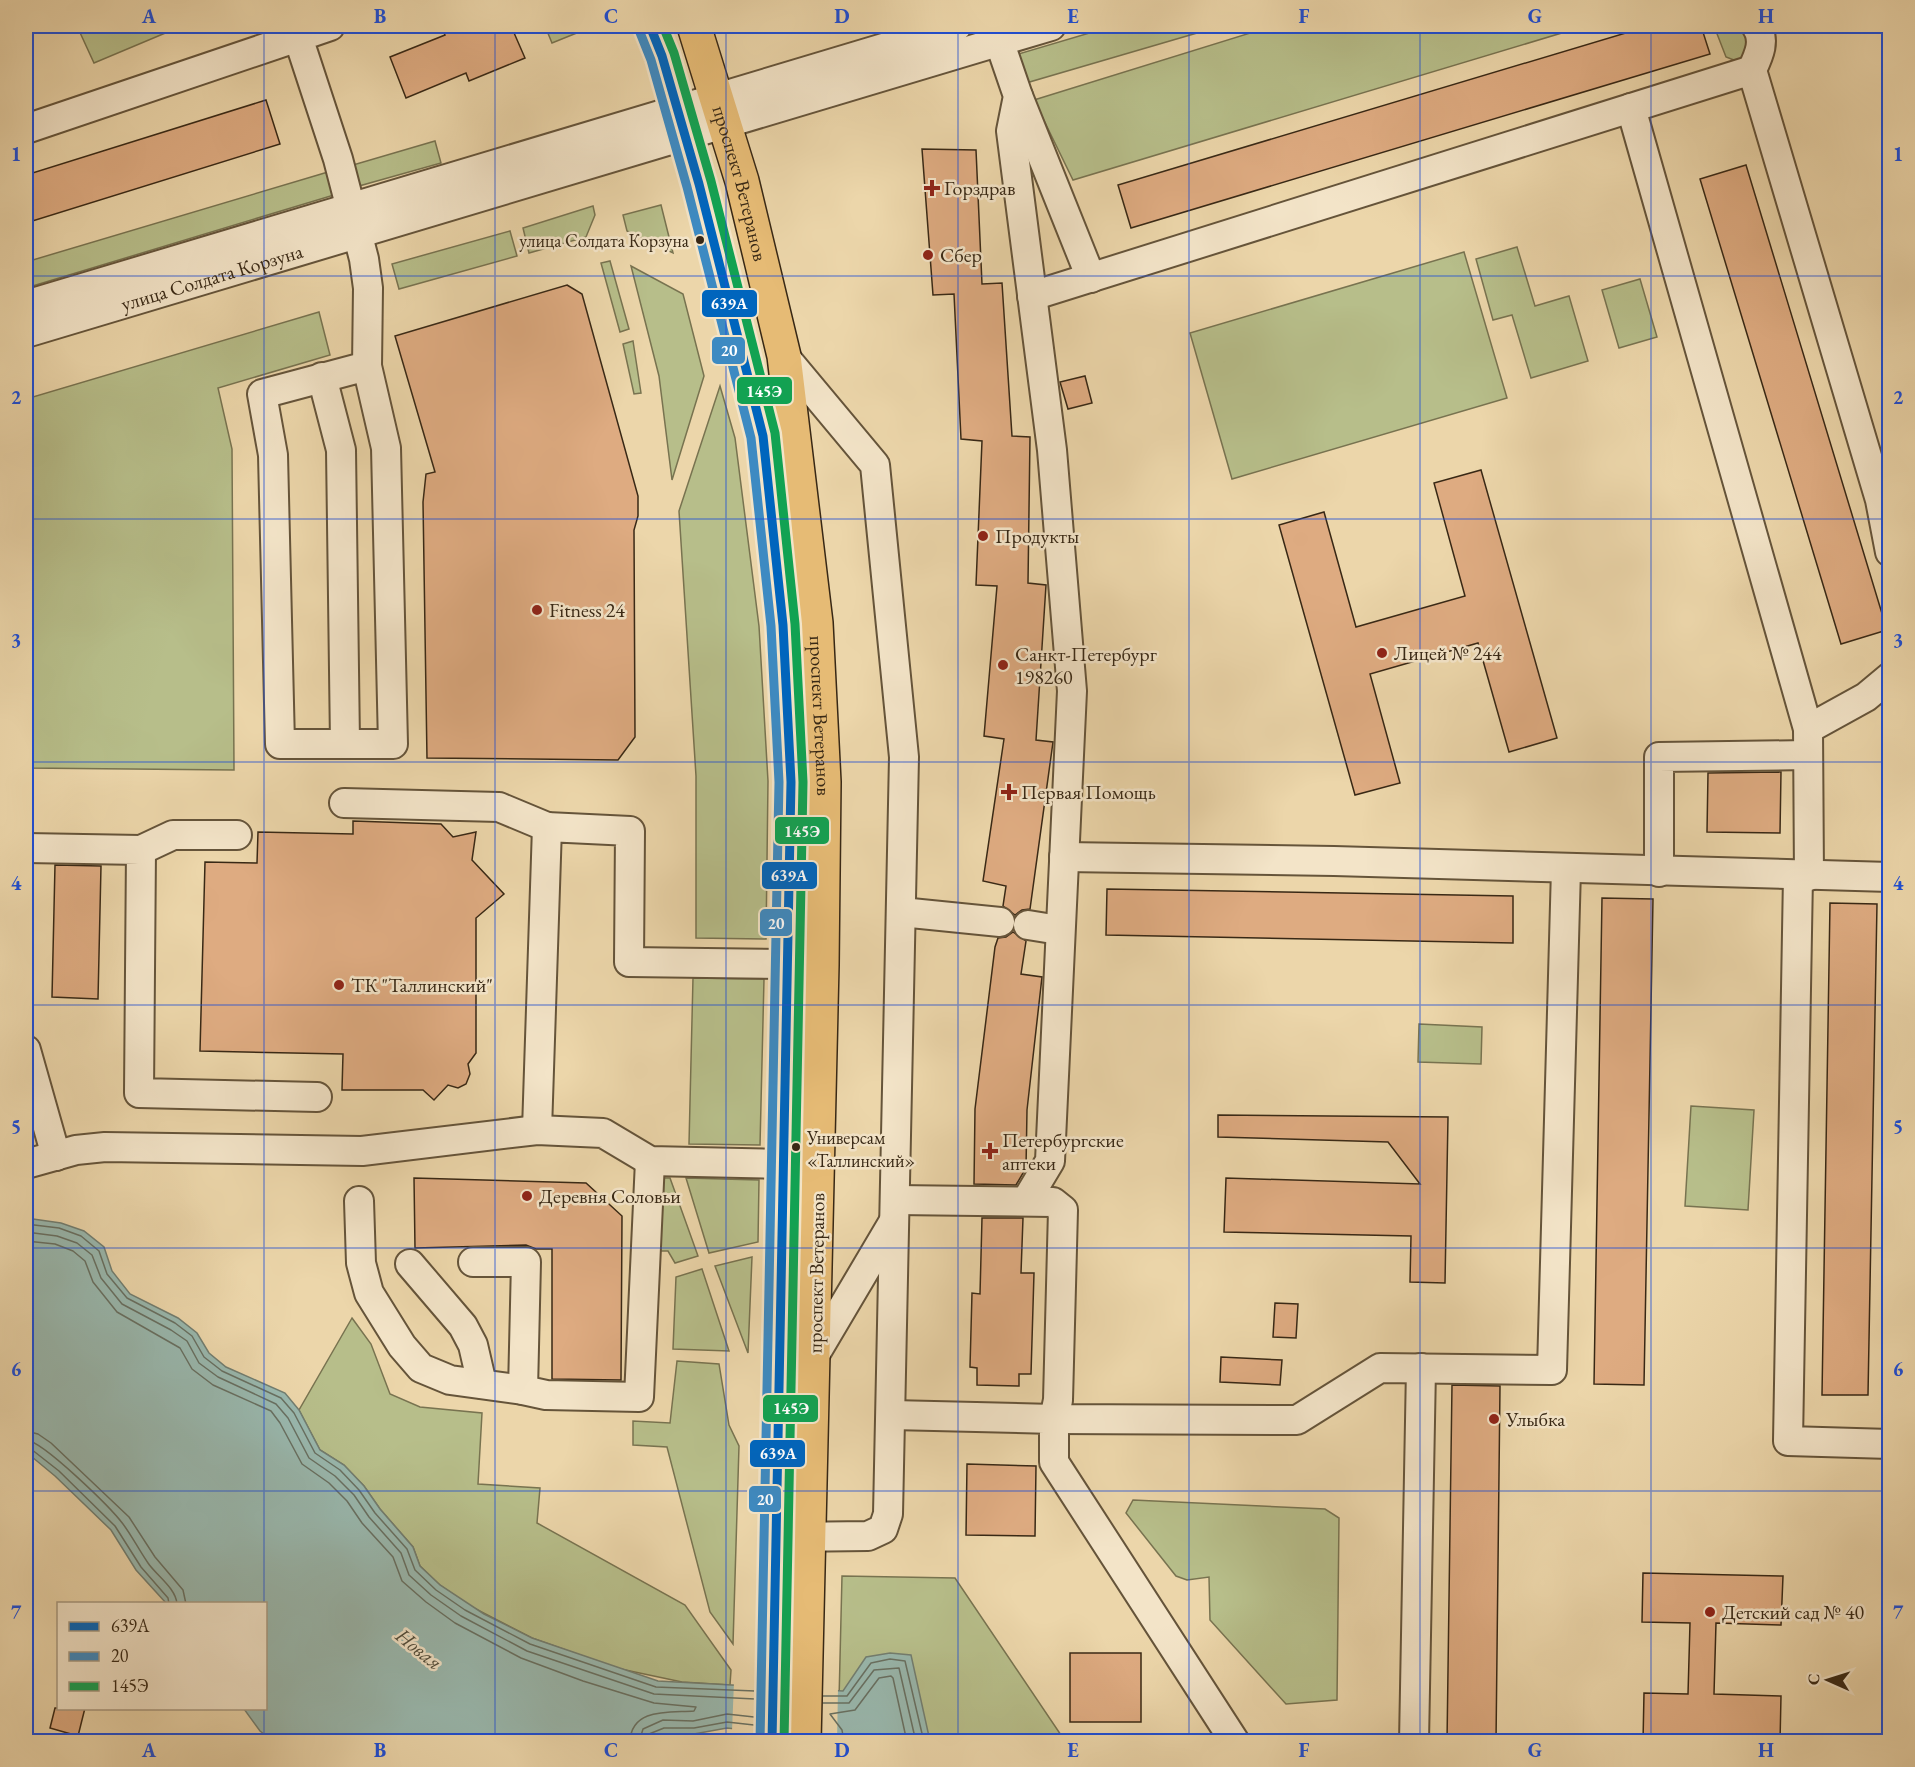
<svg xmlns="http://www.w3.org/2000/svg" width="1915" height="1767" font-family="'EB Garamond',serif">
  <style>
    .green { fill: #b7be8a; stroke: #787350; stroke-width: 1.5 }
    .water { fill: #99b8ae; stroke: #727e71; stroke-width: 1.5 }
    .pier { fill: #ecd6aa }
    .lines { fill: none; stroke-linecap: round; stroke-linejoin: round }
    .shore { stroke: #687062; stroke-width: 1.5 }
    .building { fill: #deab81; stroke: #382815; stroke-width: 1.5 }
    .minor-casing { stroke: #65543a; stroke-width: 32 }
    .major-casing { stroke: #382815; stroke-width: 36 }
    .minor { stroke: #f3e4c8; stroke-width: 28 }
    .major { stroke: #e6bb75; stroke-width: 33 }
    .bus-1-casing { stroke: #f3e4c8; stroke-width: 14 }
    .bus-2-casing { stroke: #f3e4c8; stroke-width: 14 }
    .bus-3-casing { stroke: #f3e4c8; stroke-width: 14 }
    .bus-1 { stroke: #0065bd; stroke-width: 9 }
    .bus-2 { stroke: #3d8ac2; stroke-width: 9 }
    .bus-3 { stroke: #12a252; stroke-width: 9 }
    .grid { fill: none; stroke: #1d4ed8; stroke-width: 1.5; stroke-opacity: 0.55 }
    .poi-dot { fill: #8f2418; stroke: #f3e4c8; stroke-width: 2 }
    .bus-dot { fill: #382815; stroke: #f3e4c8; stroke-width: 2 }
    .labels { text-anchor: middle; stroke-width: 5; stroke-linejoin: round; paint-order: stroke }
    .bus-label { font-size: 18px; fill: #382815; stroke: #f3e4c8; text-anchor: end }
    .street-label { font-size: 20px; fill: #382815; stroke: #f3e4c8 }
    .poi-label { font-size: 20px; fill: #382815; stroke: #f3e4c8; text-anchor: start }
    .water-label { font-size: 21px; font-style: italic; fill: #504c3b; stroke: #f3e4c8 }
    .line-badge { stroke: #f3e4c8; stroke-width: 2 }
    .badge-label { font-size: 16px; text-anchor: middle; font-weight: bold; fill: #fff }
    .neatline { fill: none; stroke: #1d4ed8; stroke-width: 2 }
    .grid-label { font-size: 20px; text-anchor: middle; font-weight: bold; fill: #1d4ed8 }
  </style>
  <rect width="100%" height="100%" fill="#ecd6aa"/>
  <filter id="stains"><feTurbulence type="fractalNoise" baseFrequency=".00333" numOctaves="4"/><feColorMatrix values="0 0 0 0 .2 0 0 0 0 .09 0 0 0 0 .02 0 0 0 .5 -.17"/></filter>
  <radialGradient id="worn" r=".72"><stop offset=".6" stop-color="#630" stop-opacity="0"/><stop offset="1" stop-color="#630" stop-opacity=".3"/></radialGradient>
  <g class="green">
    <path d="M77,26H182L94,63Z"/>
    <path d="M545,26H594L552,43Z"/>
    <path d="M1113,26H1221L1026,83L1015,55Z"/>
    <path d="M1273,26H1585L1073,180L1034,100Z"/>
    <path d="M1714,26H1747L1758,41L1739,62L1726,57Z"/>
    <path d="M435,141L441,163L359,186L353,165Z"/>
    <path d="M328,172L334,195L26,288V262Z"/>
    <path d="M661,205L673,253L627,231L623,215Z"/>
    <path d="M593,206L595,215L586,237L529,253L523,228Z"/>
    <path d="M510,231L517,256L399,289L392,264Z"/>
    <path d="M1517,247L1535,306L1569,296L1588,361L1531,378L1512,315L1493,320L1476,259Z"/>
    <path d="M1464,252L1507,398L1232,479L1190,333Z"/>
    <path d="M610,261L629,329L620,332L601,263Z"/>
    <path d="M631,266L683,294L704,376L672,480L659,376Z"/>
    <path d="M1640,279L1657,337L1619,348L1602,290Z"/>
    <path d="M319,312L330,355L218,388L232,449L234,770L26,768V399Z"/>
    <path d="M633,341L641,393L634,394L623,344Z"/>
    <path d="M720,386L735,438L759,626L768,781L766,939L696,938V776L679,511Z"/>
    <path d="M693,978L764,979L760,1145L689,1144Z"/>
    <path d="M1419,1024L1482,1027L1481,1064L1418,1062Z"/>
    <path d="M1691,1106L1754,1110L1748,1210L1685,1206Z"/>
    <path d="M655,1178H670L698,1256L675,1263L668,1251H652Z"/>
    <path d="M686,1178L759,1180L758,1242L709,1253Z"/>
    <path d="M752,1257L748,1353L715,1266Z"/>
    <path d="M702,1269L729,1351L673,1349L676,1277Z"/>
    <path d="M352,1318L371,1344L390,1394L420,1407L482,1413L478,1484L540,1488L537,1523L685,1605L731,1670L730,1685L682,1682L616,1668L532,1638L468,1605L440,1585L420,1566L413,1547L380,1509L364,1486L344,1465L320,1450L299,1410Z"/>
    <path d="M677,1361L719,1364L729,1425L739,1446L733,1644L710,1612L667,1447L633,1445V1421L670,1423Z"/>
    <path d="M1133,1500L1325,1509L1339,1518L1337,1700L1286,1704L1210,1620L1209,1577L1187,1580L1176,1576L1126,1513Z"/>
    <path d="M842,1576L955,1578L1065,1741L838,1742Z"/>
  </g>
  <path class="water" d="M26,1218L61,1223L84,1231L104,1247L112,1271L130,1294L178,1318L197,1333L209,1353L226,1367L285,1393L299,1410L320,1450L344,1465L364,1486L380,1509L413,1547L420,1566L440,1585L484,1614L532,1638L658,1681L843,1691L866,1657L890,1653L911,1655L930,1741H846L727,1728L694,1734H665L646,1742L273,1741L260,1731L244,1709L266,1708V1604L166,1603L136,1570L111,1530L55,1476L26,1452Z"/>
  <path class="pier" d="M734,1682L838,1688L837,1742L732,1731Z"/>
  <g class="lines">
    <g class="shore">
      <path d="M26,1224L59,1228L81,1236L99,1251L107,1274L127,1298L175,1323L192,1336L204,1357L222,1371L281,1398L294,1413L315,1453L340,1470L359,1490L375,1513L407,1549L415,1570L436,1590L465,1610L530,1644L656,1687L755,1691"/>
      <path d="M26,1232L57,1236L77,1243L92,1255L101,1278L122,1304L171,1330L187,1341L199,1363L218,1377L276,1404L288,1418L309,1458L335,1476L354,1495L369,1517L401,1553L409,1575L431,1595L461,1616L527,1651L654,1694L755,1699"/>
      <path d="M26,1241L55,1244L73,1251L85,1261L93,1282L117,1312L180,1348L192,1369L213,1385L271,1411L280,1423L302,1464L329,1483L347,1501L362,1523L393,1557L402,1581L426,1602L455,1623L521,1658L583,1681L654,1703L696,1707L694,1711C671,1713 631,1707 630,1742"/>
      <path d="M26,1431L38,1434L51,1443L129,1517L155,1557L183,1590L186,1604"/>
      <path d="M26,1440C43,1441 111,1508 123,1524C132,1536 139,1550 148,1563C156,1575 176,1588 177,1604"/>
      <path d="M26,1447L31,1449L59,1471L115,1526L141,1567L168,1598L169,1604"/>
      <path d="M823,1696H847L871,1663L890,1659L905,1661L924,1742"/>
      <path d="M823,1703H849L874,1670L899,1668L916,1742"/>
      <path d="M639,1742L643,1729L663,1720L693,1721L727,1714L754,1717"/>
      <path d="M646,1742L649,1734L664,1728H694L727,1722L754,1725"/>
      <path d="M844,1742L842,1730L830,1714L855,1710L879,1678L891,1676L893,1678L907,1742"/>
    </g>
  </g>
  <g class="building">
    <path d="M441,26H511L525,58L469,81L466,73L406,98L390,57L445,35Z"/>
    <path d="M1649,26H1701L1710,54L1131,228L1118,185Z"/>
    <path d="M266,100L280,144L26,223V175Z"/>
    <path d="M922,149L976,150L982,284L1002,283L1012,436L1030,437L1028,583L1046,585L1036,740L1053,742L1030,909L1022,910L1015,915L1003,906L1006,886L983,881L1004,739L984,736L997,586L976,585L982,441L961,439L954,294L933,295Z"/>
    <path d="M1746,165L1887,630L1841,644L1700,179Z"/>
    <path d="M567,285L582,294L638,496V516L634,530L635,737L618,760L427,758L423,502L426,474L435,472L395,336Z"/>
    <path d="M1085,376L1092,403L1068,409L1060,382Z"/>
    <path d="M1481,470L1557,738L1509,752L1478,643L1370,674L1400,783L1355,795L1279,525L1324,512L1356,627L1465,596L1434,483Z"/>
    <path d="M1781,772L1780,833L1707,832L1708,773Z"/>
    <path d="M353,821L441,824L453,837L476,832L472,860L504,894L476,918V1053L468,1064L470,1074L466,1084L458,1088L448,1085L434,1100L423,1090H342L343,1054L200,1051L205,862L257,863L258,832L353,834Z"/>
    <path d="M55,865L101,866L98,999L52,997Z"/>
    <path d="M1107,889L1513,896V943L1106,935Z"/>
    <path d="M1602,898L1653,899L1644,1385L1594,1384Z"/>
    <path d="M1830,903L1877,904L1868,1395H1822Z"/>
    <path d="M1013,932L1026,941L1021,974L1042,977L1027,1110L1026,1168L1016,1185L974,1184L975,1109L995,947L998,938L1006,937Z"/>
    <path d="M1218,1115L1448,1117L1445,1283L1410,1282L1411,1236L1224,1232L1226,1178L1420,1184L1388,1142L1218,1137Z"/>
    <path d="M414,1178L586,1183L622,1216L621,1380L552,1379V1249H536L526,1245L415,1248Z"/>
    <path d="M982,1218H1023L1021,1273H1034L1031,1374H1019V1386L977,1385V1368L970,1367L972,1293L980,1294Z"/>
    <path d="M1275,1303L1298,1304L1296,1338L1273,1337Z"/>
    <path d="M1221,1357L1282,1360L1280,1385L1220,1382Z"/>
    <path d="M1452,1385L1500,1386L1496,1742H1447Z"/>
    <path d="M967,1464L1036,1466L1035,1536L966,1535Z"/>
    <path d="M1643,1573L1783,1576L1781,1625L1716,1623L1714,1694L1781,1696L1780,1742H1643L1644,1693L1688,1694L1690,1623L1642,1622Z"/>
    <rect x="1070" y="1653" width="71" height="69"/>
    <path d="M55,1708H85L78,1736L50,1728Z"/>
  </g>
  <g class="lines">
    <defs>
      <g id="minor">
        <path d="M330,26L298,37L338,159L364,259L368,288L367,366L386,448L393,744H280L273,455L262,394L367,366"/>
        <path d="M994,26L1018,96L1011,131L1052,450L1072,691L1050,1161L1026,1201"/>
        <path d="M1752,70C1759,55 1766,40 1756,26"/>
        <path d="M1018,96L1091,278"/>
        <path d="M1631,108L1808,729"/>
        <path d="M26,129L298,37L301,26"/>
        <path d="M1032,296L1752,70L1880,500L1890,552"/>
        <path d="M26,305L957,26"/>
        <path id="s1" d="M26,333L1051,26"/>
        <path d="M784,356L875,465L904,757L888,1514L883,1529L868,1536L787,1537"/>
        <path d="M322,377L341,450L345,743"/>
        <path d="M344,803L499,807L547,827"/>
        <path d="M26,848L141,850L139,1093L317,1097"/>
        <path d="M141,850L173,835H237"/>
        <path d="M1064,857L1334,861L1890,877"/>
        <path d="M1659,872V757L1808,755"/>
        <path d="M1798,876L1788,1441L1890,1444"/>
        <path d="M1809,876L1808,729L1866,697L1890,677"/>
        <path d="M901,912L1000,922"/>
        <path d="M1028,925L1059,930"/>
        <path d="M26,1050L56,1156"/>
        <path d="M537,1130L547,827L630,831L629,962L787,964"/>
        <path d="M26,1164L76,1150L105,1147L362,1151L537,1130L603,1133L650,1161L783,1164"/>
        <path d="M896,1200L1053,1202L1063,1210L1058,1400L1054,1419L1297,1420L1380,1368L1552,1370L1566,869"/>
        <path d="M359,1201L361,1263L369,1293L402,1346L421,1368L450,1380L523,1390"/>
        <path d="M473,1262H526L523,1390L546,1395L639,1397L650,1161"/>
        <path d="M410,1264L463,1326L473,1345L482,1384"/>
        <path d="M814,1356L894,1221"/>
        <path d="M892,1415L1054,1419V1462L1235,1742"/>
        <path d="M1414,1742L1421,1368"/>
      </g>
      <g id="major">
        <path d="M650,26L662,56L699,184L763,436L783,625L791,782L772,1742"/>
        <path id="s2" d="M694,26L742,181L784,356L816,623L824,782L822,965L804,1742"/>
      </g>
    </defs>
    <use href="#minor" class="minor-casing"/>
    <use href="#major" class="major-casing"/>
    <use href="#minor" class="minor"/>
    <use href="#major" class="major"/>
    <defs>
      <path id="bus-1" d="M650,26L662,56L699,184L763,436L783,625L791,782L772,1742"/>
      <path id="bus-2" d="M639,30L651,60L687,187L751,438L771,626L779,782L760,1742"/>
      <path id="bus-3" d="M663,26L674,53L711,181L775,433L795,624L803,782L784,1742"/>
    </defs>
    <use href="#bus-1" class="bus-1-casing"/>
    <use href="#bus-2" class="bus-2-casing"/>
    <use href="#bus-3" class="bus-3-casing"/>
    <use href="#bus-1" class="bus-1"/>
    <use href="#bus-2" class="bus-2"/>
    <use href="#bus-3" class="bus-3"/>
  </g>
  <path class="grid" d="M264,26V1604M495,26V1742M726,26V1742M958,26V1742M1189,26V1742M1420,26V1742M1651,26V1742M26,276H1890M26,519H1890M26,762H1890M26,1005H1890M26,1248H1890M26,1491H1890M264,1708V1742"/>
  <g class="poi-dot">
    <path d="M929 179h6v6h6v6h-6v6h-6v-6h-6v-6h6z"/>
    <circle cx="928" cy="255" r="6"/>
    <circle cx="983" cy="536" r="6"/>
    <circle cx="537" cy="610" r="6"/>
    <circle cx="1382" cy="653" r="6"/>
    <circle cx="1003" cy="665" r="6"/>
    <path d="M1006 783h6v6h6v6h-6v6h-6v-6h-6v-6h6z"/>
    <circle cx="339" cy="985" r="6"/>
    <path d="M987 1142h6v6h6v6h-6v6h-6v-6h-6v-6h6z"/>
    <circle cx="527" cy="1196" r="6"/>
    <circle cx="1494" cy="1419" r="6"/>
    <circle cx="1710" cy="1612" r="6"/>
  </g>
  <g class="bus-dot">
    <circle cx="700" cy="240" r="5"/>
    <circle cx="796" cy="1147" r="5"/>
  </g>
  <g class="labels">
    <g class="bus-label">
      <text x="689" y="247">улица Солдата Корзуна</text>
      <text x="807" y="1144" text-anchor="start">Универсам<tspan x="807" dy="23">«Таллинский»</tspan></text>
    </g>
    <g class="street-label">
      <text dy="7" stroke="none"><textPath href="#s2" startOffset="164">проспект Ветеранов</textPath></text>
      <text dy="7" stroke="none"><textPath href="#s1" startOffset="194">улица Солдата Корзуна</textPath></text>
      <text dy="7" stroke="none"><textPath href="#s2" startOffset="704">проспект Ветеранов</textPath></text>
      <text transform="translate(816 1273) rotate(-89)" y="7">проспект Ветеранов</text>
    </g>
    <g class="poi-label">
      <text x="944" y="195">Горздрав</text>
      <text x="940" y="262">Сбер</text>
      <text x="995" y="543">Продукты</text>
      <text x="549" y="617">Fitness 24</text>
      <text x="1394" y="660">Лицей № 244</text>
      <text x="1015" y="661">Санкт-Петербург<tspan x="1015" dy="23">198260</tspan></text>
      <text x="1021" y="799">Первая Помощь</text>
      <text x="351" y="992">ТК "Таллинский"</text>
      <text x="1002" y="1147">Петербургские<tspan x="1002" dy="23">аптеки</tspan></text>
      <text x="539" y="1203">Деревня Соловьи</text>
      <text x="1506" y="1426">Улыбка</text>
      <text x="1722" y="1619">Детский сад № 40</text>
    </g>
    <g class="water-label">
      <text transform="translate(419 1649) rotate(39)" y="7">Новая</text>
    </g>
  </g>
  <g class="line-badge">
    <rect x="701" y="289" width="57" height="29" rx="6" fill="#0065bd"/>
    <rect x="711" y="336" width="35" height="29" rx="6" fill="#3d8ac2"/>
    <rect x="736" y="376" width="57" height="29" rx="6" fill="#12a252"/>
    <rect x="774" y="816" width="56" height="29" rx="6" fill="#12a252"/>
    <rect x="761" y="861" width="57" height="29" rx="6" fill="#0065bd"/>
    <rect x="759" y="908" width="34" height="29" rx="6" fill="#3d8ac2"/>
    <rect x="762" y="1394" width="57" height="29" rx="6" fill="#12a252"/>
    <rect x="749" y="1439" width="57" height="29" rx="6" fill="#0065bd"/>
    <rect x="748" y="1485" width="34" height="28" rx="6" fill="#3d8ac2"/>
  </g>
  <g class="badge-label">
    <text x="729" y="309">639А</text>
    <text x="729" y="356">20</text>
    <text x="764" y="397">145Э</text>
    <text x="802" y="837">145Э</text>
    <text x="789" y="881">639А</text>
    <text x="776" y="929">20</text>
    <text x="791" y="1414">145Э</text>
    <text x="778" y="1459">639А</text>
    <text x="765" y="1505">20</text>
  </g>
  <rect width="1915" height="1767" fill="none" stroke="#ecd6aa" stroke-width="66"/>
  <rect x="57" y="1602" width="210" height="108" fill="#f3e4c8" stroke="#a89980" stroke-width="1.5"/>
  <rect x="69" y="1622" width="30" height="9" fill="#0065bd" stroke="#a89980" stroke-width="1.5"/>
  <text x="111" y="1632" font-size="18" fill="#382815">639А</text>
  <rect x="69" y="1652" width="30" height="9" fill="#3d8ac2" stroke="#a89980" stroke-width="1.5"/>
  <text x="111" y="1662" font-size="18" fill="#382815">20</text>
  <rect x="69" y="1682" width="30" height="9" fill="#12a252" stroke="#a89980" stroke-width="1.5"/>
  <text x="111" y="1692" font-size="18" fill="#382815">145Э</text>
  <g transform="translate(1828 1680) rotate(273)" stroke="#f3e4c8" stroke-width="4.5" paint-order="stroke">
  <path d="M0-4.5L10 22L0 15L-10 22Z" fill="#382815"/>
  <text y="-9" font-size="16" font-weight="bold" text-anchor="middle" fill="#382815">С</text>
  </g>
  <rect x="33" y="33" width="1849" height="1701" class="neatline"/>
  <g class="grid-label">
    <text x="149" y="23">A</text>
    <text x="380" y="23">B</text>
    <text x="611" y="23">C</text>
    <text x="842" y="23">D</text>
    <text x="1073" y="23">E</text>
    <text x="1304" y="23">F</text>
    <text x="1535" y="23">G</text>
    <text x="1766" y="23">H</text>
    <text x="16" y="161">1</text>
    <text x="1898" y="161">1</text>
    <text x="16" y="404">2</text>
    <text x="1898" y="404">2</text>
    <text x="16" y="647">3</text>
    <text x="1898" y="647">3</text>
    <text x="16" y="890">4</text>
    <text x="1898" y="890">4</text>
    <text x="16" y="1133">5</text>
    <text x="1898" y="1133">5</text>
    <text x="16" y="1376">6</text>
    <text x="1898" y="1376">6</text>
    <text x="16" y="1619">7</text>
    <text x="1898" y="1619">7</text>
    <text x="149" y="1757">A</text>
    <text x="380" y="1757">B</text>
    <text x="611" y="1757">C</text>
    <text x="842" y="1757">D</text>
    <text x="1073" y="1757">E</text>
    <text x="1304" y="1757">F</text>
    <text x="1535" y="1757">G</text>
    <text x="1766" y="1757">H</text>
  </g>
  <rect width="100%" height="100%" filter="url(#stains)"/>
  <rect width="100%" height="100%" fill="url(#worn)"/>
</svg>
